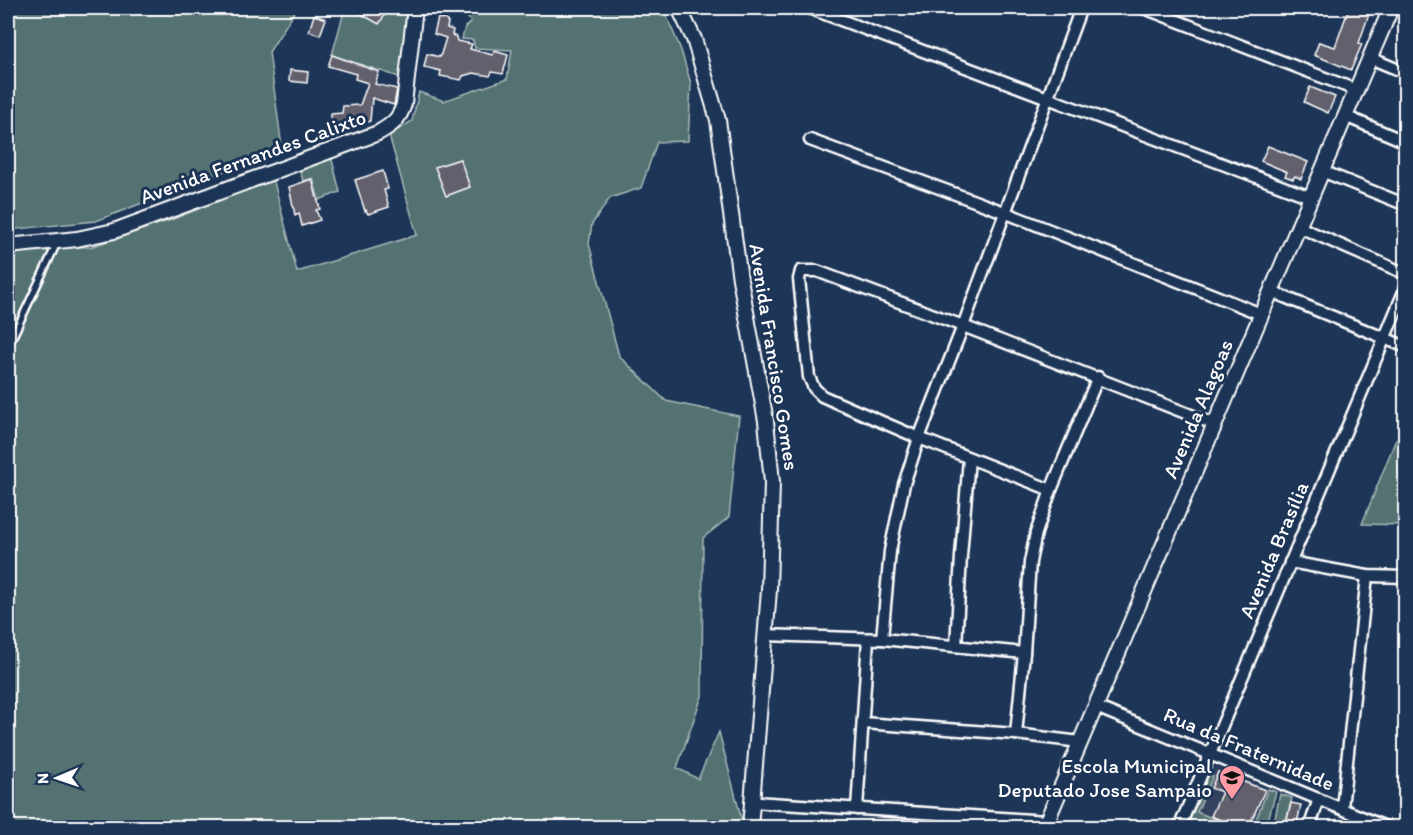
<svg xmlns="http://www.w3.org/2000/svg" width="1413" height="835" font-family="Itim,sans-serif">
  <style>
    .built { fill: #32425e }
    .green { fill: #537271; stroke: #a9b8b8; stroke-width: 1.5 }
    .building { fill: #63616e; stroke: #fff; stroke-width: 1.5 }
    .lines { fill: none; stroke-linecap: round; stroke-linejoin: round }
    .lane-casing { stroke: #fff; stroke-width: 10 }
    .street-casing { stroke: #fff; stroke-width: 15 }
    .secondary-casing { stroke: #fff; stroke-width: 18 }
    .lane { stroke: #1d3557; stroke-width: 5 }
    .street { stroke: #1d3557; stroke-width: 10 }
    .secondary { stroke: #1d3557; stroke-width: 14 }
    .labels { text-anchor: middle; stroke-width: 6; stroke-linejoin: round; paint-order: stroke }
    .street-label { font-size: 21px; fill: #fff; stroke: #1d3557 }
    .poi-label { font-size: 21px; fill: #fff; stroke: #1d3557; text-anchor: end }
  </style>
  <rect width="100%" height="100%" fill="#1d3557"/>
  <filter id="ink" filterUnits="userSpaceOnUse"><feTurbulence type="fractalNoise" baseFrequency=".0167" numOctaves="2"/><feDisplacementMap in="SourceGraphic" scale="12" xChannelSelector="R" yChannelSelector="G"/><feConvolveMatrix kernelMatrix="1 2 1 2 8 2 1 2 1" color-interpolation-filters="sRGB"/></filter>
  <g filter="url(#ink)">
    <path class="built" d="M1215,767L1268,789L1254,827H1230L1194,814Z"/>
    <g class="green">
      <path d="M8,8H305L295,11L269,52L282,147L261,157L96,221L8,230Z"/>
      <path d="M345,8H408L399,77L332,55Z"/>
      <path d="M470,8H663L681,50L691,84L688,141L657,142L641,188L610,198L592,224L589,244L619,356L666,401L739,416L729,517L703,538L702,696L677,768L698,779L719,732L742,821L741,827H8V251L50,246L90,247L171,220L273,178L297,272L417,235L389,135L412,121L419,92L444,101L507,79L512,50L475,48L473,40L462,39L465,27L471,22L468,18Z"/>
      <path d="M331,156L340,192L319,200L313,178L303,181L299,167Z"/>
      <path d="M1405,434V525L1362,524L1396,439Z"/>
      <path d="M1207,773L1213,776L1197,812L1235,827L1183,828Z"/>
      <path d="M1268,789L1276,792L1266,827H1253Z"/>
      <path d="M1280,794L1292,798L1284,827H1273Z"/>
    </g>
    <g class="building">
      <path d="M364,8H389L379,24L361,14Z"/>
      <path d="M1349,8H1371L1359,43L1362,44L1351,70L1314,55L1319,42L1335,47Z"/>
      <path d="M314,15L326,19L320,35L309,31Z"/>
      <path d="M438,18L446,20L448,23L447,28L453,30L452,35L456,37L457,41L472,44L470,49L493,55L494,51L508,55L503,74L492,72L490,76L473,73L463,76L461,80L440,76L441,71L424,67L427,54L440,57L446,38L434,34Z"/>
      <path d="M332,55L379,72L375,84L397,89L394,105L372,98L370,121L355,127L331,125V114L342,113L343,106L360,105L368,83L355,79L356,74L328,66Z"/>
      <path d="M290,70L308,72L307,83L289,81Z"/>
      <path d="M1310,87L1335,97L1328,113L1304,102Z"/>
      <path d="M1268,146L1308,162L1301,179L1295,176L1293,179L1285,176L1287,172L1261,161Z"/>
      <path d="M460,159L470,187L446,196L435,167Z"/>
      <path d="M383,171L388,189L384,190L389,207L368,214L366,210L365,211L355,180Z"/>
      <path d="M312,179L320,209L316,210L320,220L302,226L299,213L295,215L289,187Z"/>
      <path d="M1218,772L1265,790L1248,828H1240L1211,816L1222,792L1211,788Z"/>
      <path d="M1291,803L1301,805L1296,828H1285Z"/>
    </g>
    <g class="lines">
      <defs>
        <path id="lane" d="M8,347L57,243"/>
        <g id="street">
          <path d="M809,8L1310,197"/>
          <path d="M1144,8L1356,90"/>
          <path d="M1370,58L1406,73"/>
          <path d="M1345,116L1406,142"/>
          <path d="M810,140L1004,212L1261,314"/>
          <path d="M1322,171L1406,205"/>
          <path d="M1297,226L1406,274"/>
          <path d="M1270,291L1406,347"/>
          <path d="M1051,490L919,438L822,396L814,388L809,377L799,279L801,271H817L963,326L1214,424"/>
          <path d="M1290,562L1367,576L1406,577"/>
          <path d="M765,635L882,639L1024,653"/>
          <path d="M882,639L890,551L904,484L919,438L963,326L1081,8"/>
          <path d="M956,646L961,556L969,458"/>
          <path d="M1096,707L1388,828"/>
          <path d="M863,723L1016,734L1080,742"/>
          <path d="M1016,734L1024,653L1030,562L1036,533L1051,490L1098,377"/>
          <path d="M753,802L1047,821"/>
          <path d="M1342,808L1367,576"/>
          <path d="M857,809L868,639"/>
          <path d="M1179,828L1406,287"/>
          <path d="M1309,828L1319,799"/>
        </g>
        <g id="secondary">
          <path d="M679,8L694,39L718,120L740,279L766,421L772,482L769,590L750,828"/>
          <path d="M8,246L77,239L114,231L378,133C392,125 399,120 404,104L415,8"/>
          <path d="M1044,828L1391,8"/>
        </g>
      </defs>
      <use href="#lane" class="lane-casing"/>
      <use href="#street" class="street-casing"/>
      <use href="#secondary" class="secondary-casing"/>
      <use href="#lane" class="lane"/>
      <use href="#street" class="street"/>
      <use href="#secondary" class="secondary"/>
    </g>
  </g>
  <defs>
    <symbol id="school-pin" viewBox="-11 -11 22 30"><path d="M0 17L-7.5 6A9.5 9.5 0 1 1 7.5 6Z" fill="#ff9aa2" stroke="#1d3557"/><path d="M0-5L7-2L0 1L-7-2ZM-4 1L0 2.5L4 1V4Q0 6-4 4Z" fill="#111"/></symbol>
  </defs>
  <g fill-rule="evenodd">
    <use href="#school-pin" x="1217" y="763" width="30" height="40"/>
  </g>
  <g class="labels">
    <g class="street-label">
      <text transform="translate(253 157) rotate(-20)" y="7">Avenida Fernandes Calixto</text>
      <text transform="translate(774 357) rotate(81)" y="7">Avenida Francisco Gomes</text>
      <text transform="translate(1198 409) rotate(-67)" y="7">Avenida Alagoas</text>
      <text transform="translate(1274 550) rotate(-67)" y="7">Avenida Brasília</text>
      <text transform="translate(1249 749) rotate(23)" y="7">Rua da Fraternidade</text>
    </g>
    <g class="poi-label">
      <text x="1212" y="773">Escola Municipal<tspan x="1212" dy="24">Deputado Jose Sampaio</tspan></text>
    </g>
  </g>
  <rect width="1413" height="835" fill="none" stroke="#1d3557" stroke-width="30"/>
  <rect x="15" y="15" width="1383" height="805" fill="none" stroke="#fff" stroke-width="2" filter="url(#ink)"/>
  <g transform="translate(57 778) rotate(268)" stroke="#1d3557" stroke-width="4.5" paint-order="stroke">
  <path d="M0-4.5L10 22L0 15L-10 22Z" fill="#ffffff"/>
  <text y="-9" font-size="16" font-weight="bold" text-anchor="middle" fill="#ffffff">N</text>
  </g>
</svg>
